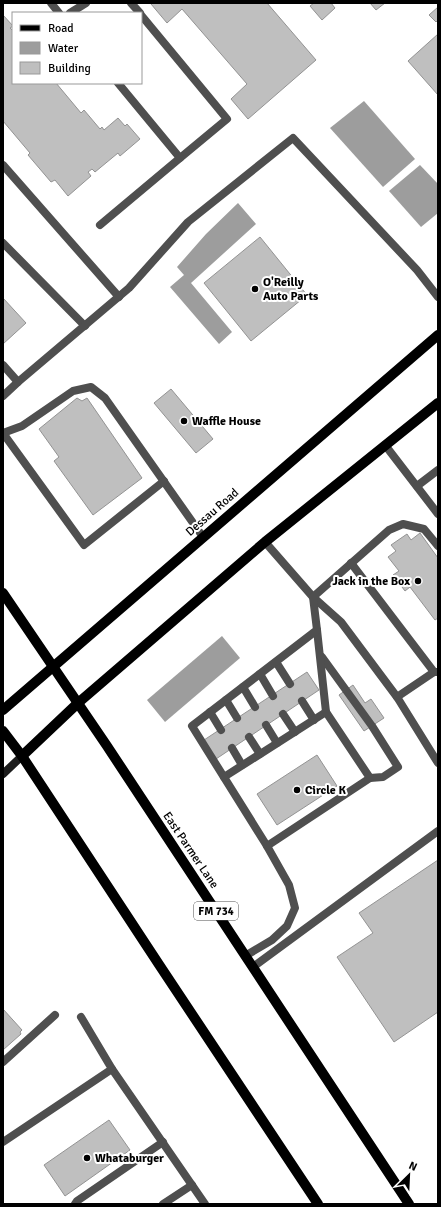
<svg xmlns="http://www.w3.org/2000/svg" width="441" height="1207" font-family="Signika,sans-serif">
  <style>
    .water { fill: #9d9d9d }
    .building { fill: #bfbfbf; stroke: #939393 }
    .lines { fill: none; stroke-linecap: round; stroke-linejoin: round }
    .lane { stroke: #4f4f4f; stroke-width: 8 }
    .secondary { stroke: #1c1c1c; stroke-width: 8 }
    .primary { stroke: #000; stroke-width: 10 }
    .poi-dot { fill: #000; stroke: #fff; stroke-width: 1.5 }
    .labels { text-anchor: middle; stroke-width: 4; stroke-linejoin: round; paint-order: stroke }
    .shield { fill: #fff; stroke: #4c4c4c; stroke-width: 1 }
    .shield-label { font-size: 11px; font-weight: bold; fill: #000 }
    .poi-label { font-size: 12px; font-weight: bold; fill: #000; stroke: #fff; text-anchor: start }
    .street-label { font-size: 12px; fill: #000; stroke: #fff }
  </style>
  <rect width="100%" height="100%" fill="#fff"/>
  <g class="water">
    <path d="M364,101L415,159L383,187L330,128Z"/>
    <path d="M420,165L438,184V213L421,227L389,191Z"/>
    <path d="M238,203L256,224L191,283L232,332L219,344L170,287L184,275L177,267L206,234Z"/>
    <path d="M222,636L240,658L165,722L147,700Z"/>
  </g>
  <g class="building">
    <path d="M152,3H267L316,60L248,119L231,99L247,84L182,9L167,23L151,4Z"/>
    <path d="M314,3H331L335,8L322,20L310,6Z"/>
    <path d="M370,3H385L376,10Z"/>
    <path d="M438,7V20L436,22L429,15Z"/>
    <path d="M3,15L13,26L10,28L13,31V83H56L81,113L84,110L100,129L102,127L104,130L118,118L125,126L127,124L140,139L120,156L118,153L95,172L92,169L88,172L91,176L68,196L55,180L51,182L28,155L30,153L3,121Z"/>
    <path d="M438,34V95L408,61Z"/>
    <path d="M260,237L307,295L251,341L204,283Z"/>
    <path d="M3,298L26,323L3,344Z"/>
    <path d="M171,389L213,439L196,453L154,403Z"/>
    <path d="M77,398L82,401L87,398L142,478L93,515L54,461L59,457L39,429Z"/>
    <path d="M420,533L438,558V618L435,620L410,587L405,591L393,575L399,571L388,557L396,551L391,545L407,534L411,540Z"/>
    <path d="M307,672L319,690L213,761L201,742Z"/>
    <path d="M353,685L365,703L371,699L384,718L364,731L339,695Z"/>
    <path d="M317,755L337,786L277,825L257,794Z"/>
    <path d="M438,860V1012L394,1042L337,957L373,933L359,913Z"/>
    <path d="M3,1009L22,1030L20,1032L21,1034L3,1050Z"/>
    <path d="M109,1120L130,1150L65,1196L44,1165Z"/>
  </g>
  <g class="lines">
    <g class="lane">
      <path d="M51,3L59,13"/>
      <path d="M131,3L140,13"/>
      <path d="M70,13L86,3"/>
      <path d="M118,83L180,158L227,119L141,15"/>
      <path d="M3,165L119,297"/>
      <path d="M100,225L180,158"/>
      <path d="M3,243L85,326"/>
      <path d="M3,365L18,382"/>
      <path d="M3,396L18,382L129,288L188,222L293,138L417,270L438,297"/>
      <path d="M3,433L22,426L73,391L91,387L105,398L203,537"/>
      <path d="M3,433L84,545L164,481"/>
      <path d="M385,445L438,514"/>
      <path d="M417,486L438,470"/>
      <path d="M265,542L313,597L341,622L397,697L438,763"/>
      <path d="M351,563L434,672"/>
      <path d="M322,657L372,726L398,767L383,777L370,778"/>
      <path d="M276,662L290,684"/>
      <path d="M260,674L273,696"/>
      <path d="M243,687L255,707"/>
      <path d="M397,697L434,672H437"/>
      <path d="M226,700L237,718"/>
      <path d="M302,701L314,720"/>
      <path d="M210,712L221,730"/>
      <path d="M283,714L295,732"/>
      <path d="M266,725L277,743"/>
      <path d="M249,737L260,754"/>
      <path d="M232,748L242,765"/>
      <path d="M224,777L326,712"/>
      <path d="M267,846L370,778L326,712L317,630"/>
      <path d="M245,956L272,940L287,926L295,908L289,885L267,846L192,726L317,630L313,597L389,530L403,524L424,529L438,546"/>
      <path d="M253,967L438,831"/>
      <path d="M3,1062L55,1015"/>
      <path d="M112,1069L205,1204"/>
      <path d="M3,1142L112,1069L81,1017"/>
      <path d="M75,1204L77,1201L163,1142"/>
      <path d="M163,1204L192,1185"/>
    </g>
    <path class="secondary" d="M3,774L22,756"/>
    <g class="primary">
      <path d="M3,593L107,746L409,1204"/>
      <path d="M3,710L438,335"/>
      <path d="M3,731L22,756L158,963L318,1204"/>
      <path d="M22,756L78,703L265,542L438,403"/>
    </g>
  </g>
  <g class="poi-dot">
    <circle cx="255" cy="289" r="4"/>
    <circle cx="184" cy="421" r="4"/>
    <circle cx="418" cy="581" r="4"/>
    <circle cx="297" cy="790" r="4"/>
    <circle cx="87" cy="1158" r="4"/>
  </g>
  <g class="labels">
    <rect class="shield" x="194" y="902" width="44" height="18" rx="3"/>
    <g class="shield-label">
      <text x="216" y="915">FM 734</text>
    </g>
    <g class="poi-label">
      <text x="263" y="286">O'Reilly<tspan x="263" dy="14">Auto Parts</tspan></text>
      <text x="192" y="425">Waffle House</text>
      <text x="410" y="585" text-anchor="end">Jack in the Box</text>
      <text x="305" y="794">Circle K</text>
      <text x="95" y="1162">Whataburger</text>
    </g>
    <g class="street-label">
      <text transform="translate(212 512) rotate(-41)" y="4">Dessau Road</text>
      <text transform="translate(191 850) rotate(56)" y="4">East Parmer Lane</text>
    </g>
  </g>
  <rect width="441" height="1207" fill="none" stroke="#000000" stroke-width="8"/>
  <rect x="12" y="12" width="130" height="72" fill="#ffffff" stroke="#999999"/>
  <rect x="20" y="25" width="20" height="6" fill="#000000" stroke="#999999"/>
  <text x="48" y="32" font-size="12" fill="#000000">Road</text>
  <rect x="20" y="42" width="20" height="12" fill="#9d9d9d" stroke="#999999"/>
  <text x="48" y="52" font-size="12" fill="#000000">Water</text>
  <rect x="20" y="62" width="20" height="12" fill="#bfbfbf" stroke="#999999"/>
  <text x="48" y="72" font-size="12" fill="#000000">Building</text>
  <g transform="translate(409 1175) rotate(24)" stroke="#ffffff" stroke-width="3" paint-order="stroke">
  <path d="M0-3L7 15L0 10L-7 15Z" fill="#000000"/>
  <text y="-6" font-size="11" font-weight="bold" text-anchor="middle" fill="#000000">N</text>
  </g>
</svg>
